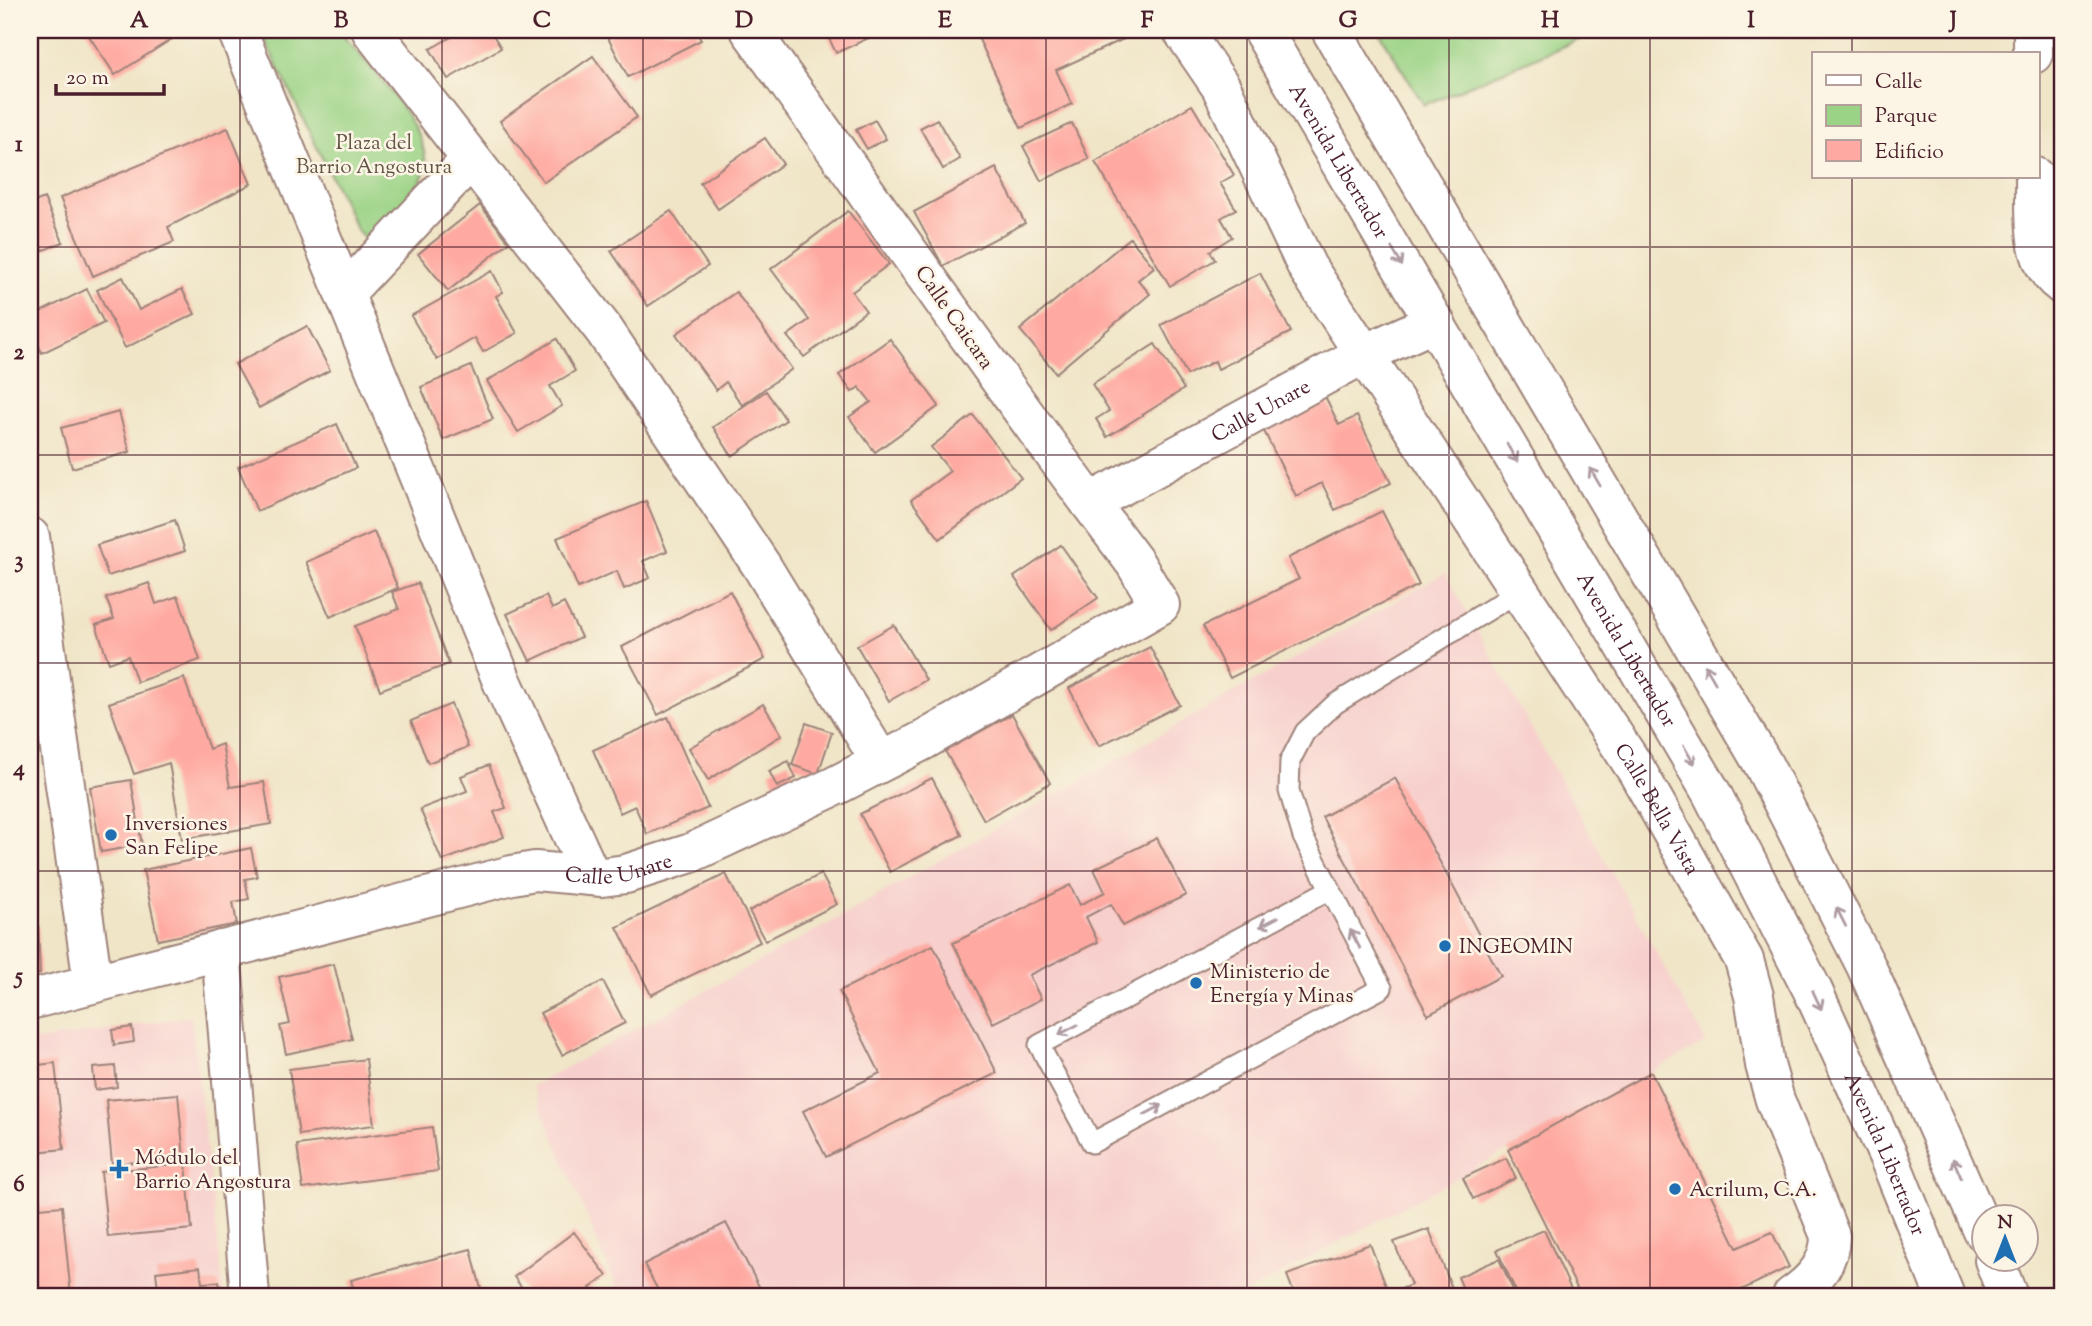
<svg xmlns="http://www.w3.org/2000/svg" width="2092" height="1326" font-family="'Sorts Mill Goudy',serif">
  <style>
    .built { fill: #f7d0cd }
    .green { fill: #9bd386; stroke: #727958; stroke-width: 2 }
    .building { fill: #feaaa2 }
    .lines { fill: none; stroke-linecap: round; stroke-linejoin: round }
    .service-casing { stroke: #9d8279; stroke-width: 23 }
    .minor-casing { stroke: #9d8279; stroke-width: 42 }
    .primary-casing { stroke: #9d8279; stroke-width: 42 }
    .service { stroke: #fff; stroke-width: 19 }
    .minor { stroke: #fff; stroke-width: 38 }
    .primary { stroke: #fff; stroke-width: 38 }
    .oneway { stroke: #ae9aa0 }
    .grid { fill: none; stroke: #4a1f2b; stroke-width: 2; stroke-opacity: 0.55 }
    .poi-dot { fill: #1f6fb2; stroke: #fcf5e5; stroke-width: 2.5 }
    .labels { text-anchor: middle; stroke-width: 5; stroke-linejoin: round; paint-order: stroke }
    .park-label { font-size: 21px; fill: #625546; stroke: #fcf5e5 }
    .street-label { font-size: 21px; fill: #4a1f2b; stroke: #fcf5e5 }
    .poi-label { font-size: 21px; fill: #4a1f2b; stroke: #fcf5e5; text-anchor: start }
    .neatline { fill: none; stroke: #4a1f2b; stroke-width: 2.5 }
    .grid-label { font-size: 23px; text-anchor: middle; font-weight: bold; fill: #4a1f2b }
  </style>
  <rect width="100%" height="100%" fill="#fcf5e5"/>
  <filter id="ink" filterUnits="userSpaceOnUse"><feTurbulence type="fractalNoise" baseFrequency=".0143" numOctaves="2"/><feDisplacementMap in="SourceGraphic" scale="14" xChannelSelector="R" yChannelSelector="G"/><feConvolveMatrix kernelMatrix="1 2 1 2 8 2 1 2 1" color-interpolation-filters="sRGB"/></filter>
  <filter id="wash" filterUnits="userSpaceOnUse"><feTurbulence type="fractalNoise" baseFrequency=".00686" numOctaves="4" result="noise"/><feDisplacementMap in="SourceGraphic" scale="28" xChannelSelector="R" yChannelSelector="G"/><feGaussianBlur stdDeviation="1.57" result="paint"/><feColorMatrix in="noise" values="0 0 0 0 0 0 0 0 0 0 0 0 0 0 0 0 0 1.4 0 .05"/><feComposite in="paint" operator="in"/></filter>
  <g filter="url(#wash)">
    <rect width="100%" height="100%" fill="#f0e5c7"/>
    <g class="built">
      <path d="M1445,573L1706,1042L1240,1296H620L532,1086L826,925Z"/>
      <path d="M191,1016L224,1296H30V1042Z"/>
    </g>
    <g class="green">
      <path d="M260,30H338C363,60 436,131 424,172C417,198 392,221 375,242L367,241L358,232Z"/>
      <path d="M1378,30H1601L1424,105Z"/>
    </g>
    <g id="blocks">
      <g class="building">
        <path d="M85,30H186L115,75Z"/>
        <path d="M464,30H490L501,48L448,79L430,49Z"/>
        <path d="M619,30H695L701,40L628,77L607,36Z"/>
        <path d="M825,30H886L836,53Z"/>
        <path d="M978,30H1122L1126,38L1056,70L1072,104L1021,128L975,31Z"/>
        <path d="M593,56L637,117L544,182L500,121Z"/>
        <path d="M1192,105L1234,175L1220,183L1236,209L1221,218L1232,237L1210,251L1215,260L1170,286L1095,162Z"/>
        <path d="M937,119L960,159L943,169L920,128Z"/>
        <path d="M875,120L886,139L867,149L856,130Z"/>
        <path d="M1072,123L1089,159L1041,181L1023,146Z"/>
        <path d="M228,128L251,184L168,227L174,242L93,276L60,198Z"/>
        <path d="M765,138L783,164L718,209L700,183Z"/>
        <path d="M996,168L1025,223L943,266L914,212Z"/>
        <path d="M44,198L63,242L30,256V204Z"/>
        <path d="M480,205L509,242L448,291L418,254Z"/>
        <path d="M671,211L708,266L648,306L611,251Z"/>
        <path d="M848,211L889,264L852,292L866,311L804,357L787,336L809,320L771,269Z"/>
        <path d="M1130,238L1154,267L1138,280L1150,294L1056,373L1020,330Z"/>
        <path d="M492,271L503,292L496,296L517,333L483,352L475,338L437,360L411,316Z"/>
        <path d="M1260,273L1291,332L1218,369L1215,361L1187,375L1161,325Z"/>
        <path d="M123,277L139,310L182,289L195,314L125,348L97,290Z"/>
        <path d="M87,289L104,323L42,353L30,328V317Z"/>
        <path d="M736,292L792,369L742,405L726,382L716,390L676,334Z"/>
        <path d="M307,326L330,370L259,408L235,364Z"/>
        <path d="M557,339L575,371L550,386L562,406L518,432L487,381Z"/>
        <path d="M890,339L939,406L875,452L849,417L871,402L859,387L852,392L839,375Z"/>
        <path d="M1155,344L1184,389L1107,437L1096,419L1109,411L1092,384Z"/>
        <path d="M471,366L493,419L443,440L421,387Z"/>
        <path d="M766,391L786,420L732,456L713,427Z"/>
        <path d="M1324,394L1339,425L1357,416L1391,483L1335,510L1322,483L1296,496L1261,425Z"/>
        <path d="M119,412L130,452L72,468L61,428Z"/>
        <path d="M973,415L1021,478L940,539L911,500L950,471L931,447Z"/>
        <path d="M337,424L356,468L257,511L238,467Z"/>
        <path d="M646,501L667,551L643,561L650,578L624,589L617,571L578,588L557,538Z"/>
        <path d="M1382,511L1419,585L1230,678L1203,626L1299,579L1288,558Z"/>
        <path d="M175,520L185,551L108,576L97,545Z"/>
        <path d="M374,532L398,588L330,617L306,562Z"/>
        <path d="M1061,545L1098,598L1051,630L1014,577Z"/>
        <path d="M149,583L156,604L178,596L200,660L137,682L128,656L109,663L96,625L114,619L106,598Z"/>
        <path d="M418,583L449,664L380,690L355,626L399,609L392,592Z"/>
        <path d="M730,591L765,659L658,715L622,647Z"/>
        <path d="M546,596L552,609L564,603L581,637L530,661L507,614Z"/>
        <path d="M894,625L926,680L889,701L857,646Z"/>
        <path d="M1150,647L1180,705L1099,746L1069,688Z"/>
        <path d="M184,678L209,749L222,744L230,787L264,782L271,824L182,839L169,763L134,774L109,703Z"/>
        <path d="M451,704L468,747L428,763L411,721Z"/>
        <path d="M763,704L782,735L708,780L689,748Z"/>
        <path d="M1012,714L1050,783L984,820L945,751Z"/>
        <path d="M668,717L708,808L647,834L635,806L620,813L593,750Z"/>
        <path d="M806,723L832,732L818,774L792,765Z"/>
        <path d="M788,761L796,778L777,787L769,771Z"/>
        <path d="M489,765L506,808L494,812L504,837L442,861L420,809L467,791L461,776Z"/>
        <path d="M932,778L962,835L890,872L860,814Z"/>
        <path d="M1395,778L1501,976L1428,1015L1322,817Z"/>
        <path d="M131,780L142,845L101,852L90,787Z"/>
        <path d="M1157,838L1186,895L1123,926L1111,904L1086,917L1098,942L1029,975L1041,999L993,1023L953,943L1070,885L1080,905L1105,892L1094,869Z"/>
        <path d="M251,848L257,877L245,879L249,899L233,902L237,924L158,940L143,870Z"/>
        <path d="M726,874L760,942L651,995L617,927Z"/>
        <path d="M821,874L837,904L765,941L749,911Z"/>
        <path d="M30,925H38L40,974H30Z"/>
        <path d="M933,945L997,1073L826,1157L803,1111L880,1073L839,991Z"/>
        <path d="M334,964L352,1039L286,1054L280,1026L290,1024L279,977Z"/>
        <path d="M603,981L625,1023L562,1055L540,1013Z"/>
        <path d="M132,1027L134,1042L114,1045L112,1030Z"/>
        <path d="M366,1059L374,1125L299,1135L289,1069Z"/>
        <path d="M55,1063L64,1149L35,1152L40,1208L62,1206L71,1296H30V1066Z"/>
        <path d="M115,1066L117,1087L95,1090L93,1068Z"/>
        <path d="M1651,1072L1737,1248L1772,1232L1789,1267L1729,1296H1581L1508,1150Z"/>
        <path d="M178,1094L184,1158L112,1164L106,1100Z"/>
        <path d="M432,1127L438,1171L303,1189L297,1145Z"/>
        <path d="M1506,1158L1516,1178L1473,1199L1463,1178Z"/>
        <path d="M186,1164L192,1229L108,1237L101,1172Z"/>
        <path d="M726,1223L764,1296H661L644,1264Z"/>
        <path d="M1429,1229L1455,1296H1295L1287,1275L1370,1244L1389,1294L1411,1285L1394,1242Z"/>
        <path d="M1544,1230L1574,1296H1518L1497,1250Z"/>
        <path d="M574,1232L607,1276L590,1288L596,1296H528L514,1277Z"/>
        <path d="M471,1249L481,1289L452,1296H355L351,1280Z"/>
        <path d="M1499,1259L1516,1296H1466L1458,1277Z"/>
        <path d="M200,1267L202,1283L219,1282L221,1296H159L156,1272Z"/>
      </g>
    </g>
  </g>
  <g filter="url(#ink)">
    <use href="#blocks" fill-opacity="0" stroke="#9d8279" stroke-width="2"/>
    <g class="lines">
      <defs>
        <path id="service" d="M1329,890L1039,1045L1092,1143L1382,988L1303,837L1289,791L1290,761L1305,732L1335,704L1518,592"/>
        <g id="minor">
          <path d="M237,30L502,681L591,876"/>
          <path d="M371,30L604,330L761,565L881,762"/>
          <path id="s1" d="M1182,30L1221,87L1307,267L1637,771L1744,960L1754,996L1765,1065L1775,1100L1830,1236C1830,1263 1814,1281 1792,1296"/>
          <path d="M2033,30V54"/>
          <path d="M2035,177C2036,214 2029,261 2062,285"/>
          <path d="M344,294L471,159"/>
          <path id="s2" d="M1090,503L1362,355L1435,322"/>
          <path d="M30,537L93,983"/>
          <path d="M221,950L250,1296"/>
          <path id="s3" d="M30,1000L512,875L535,871L602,877L626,874L691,853L835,786L924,740L1160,605L1135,563C1003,388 878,208 750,30"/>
        </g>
        <g id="primary">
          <path id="s4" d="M1262,30L1711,792L1813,991L1889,1158L1945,1296"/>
          <path d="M1331,30L1763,764L1866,966L1983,1231"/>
          <path d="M1994,1260L2008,1296"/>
        </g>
      </defs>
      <use href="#service" class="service-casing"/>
      <use href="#minor" class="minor-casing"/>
      <use href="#primary" class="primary-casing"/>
      <use href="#service" class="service"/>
      <use href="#minor" class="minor"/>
      <use href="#primary" class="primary"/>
    </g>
    <defs><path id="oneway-shaft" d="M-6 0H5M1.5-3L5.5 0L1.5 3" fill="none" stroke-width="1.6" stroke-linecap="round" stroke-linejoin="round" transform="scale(1.75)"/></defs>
    <g class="oneway">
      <use href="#oneway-shaft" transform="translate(1397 257) rotate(60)"/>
      <use href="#oneway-shaft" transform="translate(1512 453) rotate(60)"/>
      <use href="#oneway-shaft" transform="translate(1595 477) rotate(-120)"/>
      <use href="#oneway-shaft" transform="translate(1710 674) rotate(-120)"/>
      <use href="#oneway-shaft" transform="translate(1689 755) rotate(60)"/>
      <use href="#oneway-shaft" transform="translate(1841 917) rotate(-117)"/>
      <use href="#oneway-shaft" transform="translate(1269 922) rotate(152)"/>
      <use href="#oneway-shaft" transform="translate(1355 939) rotate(-118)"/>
      <use href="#oneway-shaft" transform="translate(1817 1000) rotate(65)"/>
      <use href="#oneway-shaft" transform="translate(1068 1030) rotate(152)"/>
      <use href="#oneway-shaft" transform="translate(1153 1110) rotate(-28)"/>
      <use href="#oneway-shaft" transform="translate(1957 1168) rotate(-113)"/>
    </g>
  </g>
  <path class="grid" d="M240,30V1296M442,30V1296M643,30V1296M844,30V1296M1046,30V1296M1247,30V1296M1449,30V1296M1650,30V1296M1852,30V54M1852,177V1296M30,247H2062M30,455H2062M30,663H2062M30,871H2062M30,1079H2062"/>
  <g class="poi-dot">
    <circle cx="111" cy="835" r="7"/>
    <circle cx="1445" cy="946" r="7"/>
    <circle cx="1196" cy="983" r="7"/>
    <path d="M115.5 1158.5h7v7h7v7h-7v7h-7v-7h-7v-7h7z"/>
    <circle cx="1675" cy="1189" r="7"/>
  </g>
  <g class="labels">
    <g class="park-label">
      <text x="374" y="149">Plaza del<tspan x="374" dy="24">Barrio Angostura</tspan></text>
    </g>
    <g class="street-label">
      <text dy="7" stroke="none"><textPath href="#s4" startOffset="152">Avenida Libertador</textPath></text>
      <text transform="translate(955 317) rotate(55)" y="7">Calle Caicara</text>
      <text dy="7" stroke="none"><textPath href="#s2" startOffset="194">Calle Unare</textPath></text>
      <text dy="7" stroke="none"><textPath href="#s4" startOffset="719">Avenida Libertador</textPath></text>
      <text dy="7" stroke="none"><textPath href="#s1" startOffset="914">Calle Bella Vista</textPath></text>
      <text dy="7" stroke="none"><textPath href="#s3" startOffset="606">Calle Unare</textPath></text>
      <text dy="7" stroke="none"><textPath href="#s4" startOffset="1286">Avenida Libertador</textPath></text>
    </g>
    <g class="poi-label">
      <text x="125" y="830">Inversiones<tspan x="125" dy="24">San Felipe</tspan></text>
      <text x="1459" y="953">INGEOMIN</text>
      <text x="1210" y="978">Ministerio de<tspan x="1210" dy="24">Energía y Minas</tspan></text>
      <text x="135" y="1164">Módulo del<tspan x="135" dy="24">Barrio Angostura</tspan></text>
      <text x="1689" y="1196">Acrilum, C.A.</text>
    </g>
  </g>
  <rect width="2092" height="1326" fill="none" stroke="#fcf5e5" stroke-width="77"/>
  <rect x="1812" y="52" width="228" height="126" fill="#fcf5e5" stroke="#b59f9b" stroke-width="2"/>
  <rect x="1826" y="75" width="35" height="10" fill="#ffffff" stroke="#b59f9b" stroke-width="2"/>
  <text x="1875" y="88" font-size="21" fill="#4a1f2b">Calle</text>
  <rect x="1826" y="105" width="35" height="21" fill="#9bd386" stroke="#b59f9b" stroke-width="2"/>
  <text x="1875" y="122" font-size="21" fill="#4a1f2b">Parque</text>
  <rect x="1826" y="140" width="35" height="21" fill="#feaaa2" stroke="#b59f9b" stroke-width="2"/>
  <text x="1875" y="158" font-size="21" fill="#4a1f2b">Edificio</text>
  <g transform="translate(2005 1238)"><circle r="33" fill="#fcf5e5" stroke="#b59f9b" stroke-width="2"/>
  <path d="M0-5L12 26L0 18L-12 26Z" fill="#1f6fb2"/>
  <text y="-10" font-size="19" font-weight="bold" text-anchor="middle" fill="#4a1f2b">N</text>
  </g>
  <path d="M56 84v10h108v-10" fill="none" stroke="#4a1f2b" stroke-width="3.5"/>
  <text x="66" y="84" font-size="21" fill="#4a1f2b" stroke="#fcf5e5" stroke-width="5" paint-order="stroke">20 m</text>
  <rect x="38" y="38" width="2016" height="1250" class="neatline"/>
  <g class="grid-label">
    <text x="139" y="27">A</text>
    <text x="341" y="27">B</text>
    <text x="542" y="27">C</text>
    <text x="744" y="27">D</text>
    <text x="945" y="27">E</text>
    <text x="1147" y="27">F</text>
    <text x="1348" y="27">G</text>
    <text x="1550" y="27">H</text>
    <text x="1751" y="27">I</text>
    <text x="1953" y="27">J</text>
    <text x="19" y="151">1</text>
    <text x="19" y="359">2</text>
    <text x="19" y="567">3</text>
    <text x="19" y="775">4</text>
    <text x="19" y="983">5</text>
    <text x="19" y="1191">6</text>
  </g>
</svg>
